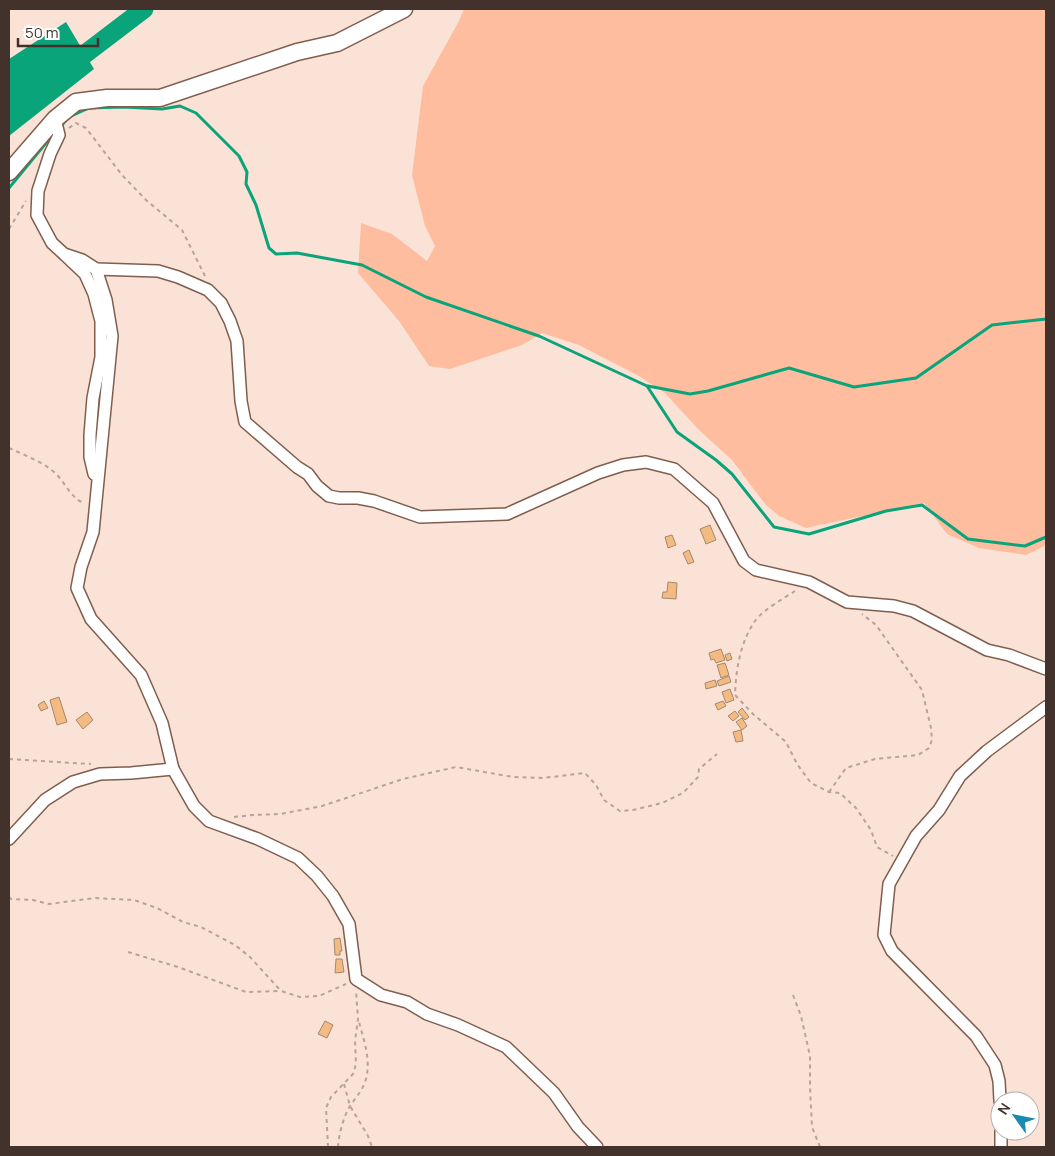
<svg xmlns="http://www.w3.org/2000/svg" width="1055" height="1156" font-family="Manrope,sans-serif">
  <style>
    .green { fill: #febd9f }
    .water { fill: #0aa47a }
    .lines { fill: none; stroke-linecap: round; stroke-linejoin: round }
    .stream { stroke: #0aa47a; stroke-width: 3 }
    .river { stroke: #0aa47a; stroke-width: 19 }
    .building { fill: #f3bb82; stroke: #a4886d }
    .street-casing { stroke: #805e4e; stroke-width: 14 }
    .secondary-casing { stroke: #805e4e; stroke-width: 19 }
    .path { stroke: #b8a299; stroke-width: 2; stroke-dasharray: 4 4; stroke-linecap: butt }
    .street { stroke: #fff; stroke-width: 11 }
    .secondary { stroke: #fff; stroke-width: 16 }
  </style>
  <rect width="100%" height="100%" fill="#fbe2d7"/>
  <path class="green" d="M464,9H1046V545L1026,555L979,548L947,534L924,503L806,528L779,516L765,504L732,460L699,430L665,393L639,376L579,345L542,333L522,345L450,369L429,366L399,321L358,273L361,223L392,234L427,261L435,246L425,226L412,175L423,86L459,21Z"/>
  <path class="water" d="M66,22L94,69L9,136V59Z"/>
  <g class="lines">
    <g class="stream">
      <path d="M61,126L69,117L89,108L124,107L162,109L180,106L196,113L239,156L247,172L246,184L256,205L269,248L276,254L297,253L362,265L426,297L539,336L647,386L677,432L716,460L732,474L774,527L809,534L886,511L922,505L968,539L1025,546L1046,537"/>
      <path d="M9,188L55,132"/>
      <path d="M648,386L690,394L708,391L789,368L854,387L916,378L992,325L1046,319"/>
    </g>
    <path class="river" d="M64,66L85,54L144,9"/>
  </g>
  <g class="building">
    <path d="M710,525L716,540L706,544L700,529Z"/>
    <path d="M672,535L676,545L668,548L665,537Z"/>
    <path d="M689,550L694,562L688,564L683,553Z"/>
    <path d="M668,582L677,583L676,599L662,598L663,592H667Z"/>
    <path d="M721,649L725,660L716,663L714,659L711,660L709,653Z"/>
    <path d="M730,653L732,659L727,661L725,655Z"/>
    <path d="M725,663L729,675L721,678L717,665Z"/>
    <path d="M729,676L731,682L719,686L717,681Z"/>
    <path d="M715,680L717,686L706,689L705,683Z"/>
    <path d="M730,689L734,700L726,703L722,692Z"/>
    <path d="M59,697L67,722L57,725L50,700Z"/>
    <path d="M44,701L48,708L41,711L38,705Z"/>
    <path d="M723,701L726,706L718,710L715,704Z"/>
    <path d="M742,708L749,717L745,720L738,712Z"/>
    <path d="M735,711L739,716L733,721L728,716Z"/>
    <path d="M87,712L93,720L83,729L76,720Z"/>
    <path d="M742,718L747,726L742,730L736,722Z"/>
    <path d="M741,730L743,741L736,742L733,732Z"/>
    <path d="M340,938L342,951H340V955H335L334,939Z"/>
    <path d="M336,959H342L344,972L335,973Z"/>
    <path d="M325,1021L333,1025L327,1038L318,1034Z"/>
  </g>
  <g class="lines">
    <defs>
      <g id="street">
        <path d="M55,119L59,135L50,154L38,191L37,215L52,243L64,254L82,260L96,269L106,300L112,336L93,532L81,567L77,588L91,619L141,675L162,723L173,769L194,806L209,821L258,839L298,858L317,876L333,896L349,924L356,979L381,995L407,1002L427,1014L458,1025L506,1047L554,1093L578,1127L597,1147"/>
        <path d="M65,255L85,274L94,294L101,321V357L93,398L90,435V457L94,474"/>
        <path d="M96,269L158,271L178,277L208,290L221,303L230,321L237,341L241,401L245,422L297,467L308,474L317,486L329,496L339,498H358L374,501L420,517L507,514L598,473L623,465L646,462L674,469L713,503L744,561L756,570L809,582L847,602L894,606L913,611L987,650L1009,655L1046,669"/>
        <path d="M9,839L45,800L73,782L100,774L131,773L173,769"/>
        <path d="M1000,1101L999,1081L995,1065L976,1036L892,951L884,935L889,884L916,836L939,810L960,776L987,751L1046,707"/>
        <path d="M1001,1147V1131"/>
      </g>
      <path id="secondary" d="M9,172L55,119L76,102L107,98H160L297,52L337,43L404,9"/>
    </defs>
    <use href="#street" class="street-casing"/>
    <use href="#secondary" class="secondary-casing"/>
    <g class="path">
      <path d="M69,128L76,123L86,128L122,175L146,200L182,230L205,276"/>
      <path d="M9,229L26,201"/>
      <path d="M9,448C24,455 41,461 54,472C65,481 70,498 84,503"/>
      <path d="M795,591C783,599 764,609 755,621C740,643 736,669 735,695L753,714L786,742L797,764L811,783L829,792L840,793L856,808L871,830L877,847L893,856"/>
      <path d="M9,759L91,764"/>
      <path d="M829,792L846,768L875,759L918,755L929,748L932,740L931,728L922,690L876,625L862,614"/>
      <path d="M234,817L253,815L281,814L322,806L403,779L456,767L513,777L543,778L585,773L596,785L604,800L620,811L633,810L662,803L683,793L698,777L699,769L717,754"/>
      <path d="M9,897L11,899L33,900L49,904L95,898L134,900L157,908L183,922L201,927L235,945L250,957L281,991L300,997L319,996L346,984"/>
      <path d="M128,952L178,967L246,992L281,991"/>
      <path d="M793,995L801,1016L810,1056V1087L812,1127L820,1147"/>
      <path d="M344,1084L350,1106L368,1136L372,1147"/>
      <path d="M328,1147L326,1108L331,1097L353,1074L356,1064L355,1041L358,1019L356,991"/>
      <path d="M338,1147C339,1134 343,1118 350,1106C356,1097 363,1090 366,1079C371,1059 364,1041 359,1022"/>
    </g>
    <use href="#street" class="street"/>
    <use href="#secondary" class="secondary"/>
  </g>
  <rect width="1055" height="1156" fill="none" stroke="#42322b" stroke-width="20"/>
  <g transform="translate(1015 1116) rotate(303)"><circle r="24" fill="#ffffff" stroke="#b3adaa"/>
  <path d="M0-4L9 19L0 12L-9 19Z" fill="#1a8bb0"/>
  <text y="-8" font-size="14" font-weight="bold" text-anchor="middle" fill="#42322b">N</text>
  </g>
  <path d="M18 38v8h80v-8" fill="none" stroke="#42322b" stroke-width="2.5"/>
  <text x="25" y="38" font-size="15" fill="#42322b" stroke="#ffffff" stroke-width="4" paint-order="stroke">50 m</text>
</svg>
